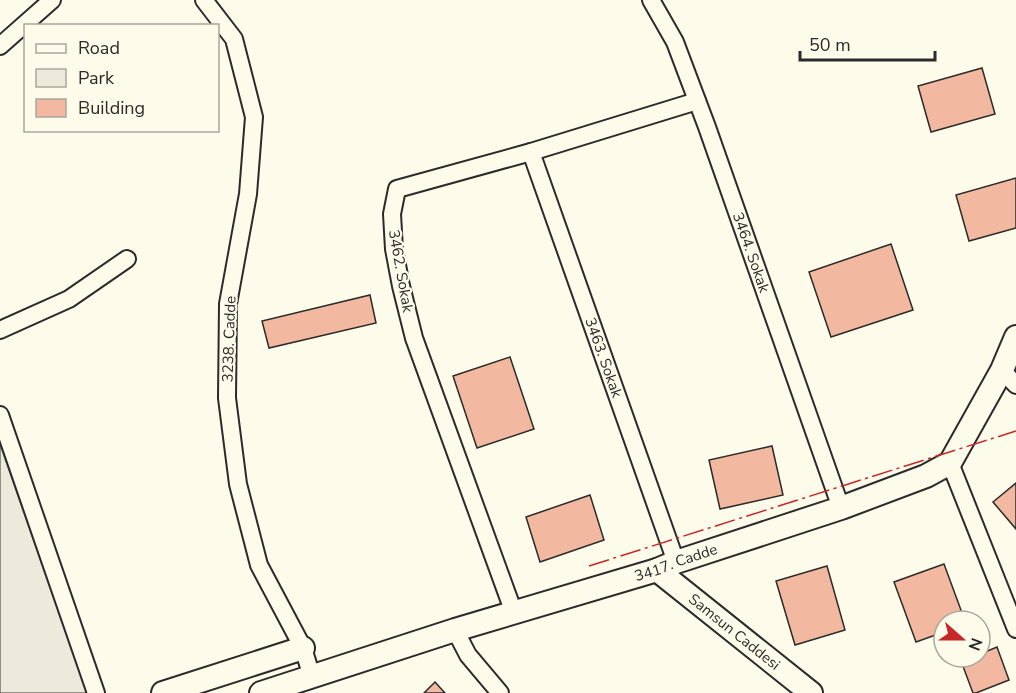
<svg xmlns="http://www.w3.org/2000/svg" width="1016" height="693" font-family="'Nunito Sans',sans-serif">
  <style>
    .green { fill: #ecebdb; stroke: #74746e; stroke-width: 1.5 }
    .building { fill: #f2b8a0; stroke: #2b2b2b; stroke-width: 1.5 }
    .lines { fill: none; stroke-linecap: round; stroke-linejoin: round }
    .street-casing { stroke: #2b2b2b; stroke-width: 20 }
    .secondary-casing { stroke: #2b2b2b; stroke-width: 26 }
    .street { stroke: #fdfbea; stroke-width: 16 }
    .secondary { stroke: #fdfbea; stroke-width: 22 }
    .power { stroke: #c62828; stroke-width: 1.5; stroke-dasharray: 21 4.5 3 4.5; stroke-linecap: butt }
    .labels { text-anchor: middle; stroke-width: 4.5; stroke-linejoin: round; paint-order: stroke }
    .street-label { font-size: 15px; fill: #2b2b2b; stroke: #fdfbea }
  </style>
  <rect width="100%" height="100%" fill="#fdfbea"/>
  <path class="green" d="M0,444L87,693H0Z"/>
  <g class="building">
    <path d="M982,68L995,114L931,132L918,86Z"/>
    <path d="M1016,178V228L969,241L956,195Z"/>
    <path d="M891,244L913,310L831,337L809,272Z"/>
    <path d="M370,295L376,323L269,348L262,321Z"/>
    <path d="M510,357L534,429L477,448L453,376Z"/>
    <path d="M772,446L783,495L720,509L709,460Z"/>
    <path d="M1016,483V529L993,502Z"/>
    <path d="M590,495L604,540L540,562L526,517Z"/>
    <path d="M944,564L965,621H944V632L916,642L894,582Z"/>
    <path d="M827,566L845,630L795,645L776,581Z"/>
    <path d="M997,647L1009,680L976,693H973L961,661L971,657H980V654Z"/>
    <path d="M435,682L445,693H424Z"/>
  </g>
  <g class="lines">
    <defs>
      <g id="street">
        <path d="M204,0L234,39L254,117L248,194L228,304L227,398L238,484L259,565L303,648L312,677"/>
        <path id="s1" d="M651,0L675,42L707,127L841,508"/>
        <path d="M0,46L52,0"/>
        <path id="s2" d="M531,152L676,562"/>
        <path d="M0,330L69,299L127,259"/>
        <path d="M1002,370L1016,385"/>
        <path d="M0,415L96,693"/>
        <path d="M950,463L1016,629"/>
        <path d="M514,613L414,338L401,286L394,249L392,214L397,189L531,152L697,101"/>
        <path d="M455,630L468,655L500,693"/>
      </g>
      <g id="secondary">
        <path id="s3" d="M657,570L811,693"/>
        <path d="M163,693L303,648"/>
        <path id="s4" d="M261,693L455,630L657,570L676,562L841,508L926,476L950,463L1002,370L1016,337"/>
      </g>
    </defs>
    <use href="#street" class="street-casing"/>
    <use href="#secondary" class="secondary-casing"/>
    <use href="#street" class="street"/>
    <use href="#secondary" class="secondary"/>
    <path class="power" d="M589,566L1016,431"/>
  </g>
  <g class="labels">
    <g class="street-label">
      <text dy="5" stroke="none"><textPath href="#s1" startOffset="272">3464. Sokak</textPath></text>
      <text transform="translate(401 271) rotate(80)" y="5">3462. Sokak</text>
      <text transform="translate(229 339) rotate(-88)" y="5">3238. Cadde</text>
      <text dy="5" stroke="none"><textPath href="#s2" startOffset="218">3463. Sokak</textPath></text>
      <text dy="5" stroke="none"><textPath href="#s4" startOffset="435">3417. Cadde</textPath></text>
      <text dy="5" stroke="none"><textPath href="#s3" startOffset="99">Samsun Caddesi</textPath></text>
    </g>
  </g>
  <rect x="24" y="24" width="195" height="108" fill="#fdfbea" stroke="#a9a89e" stroke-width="1.5"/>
  <rect x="36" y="44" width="30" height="9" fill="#fdfbea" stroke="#a9a89e" stroke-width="1.5"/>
  <text x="78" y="54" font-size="18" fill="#2b2b2b">Road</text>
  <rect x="36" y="69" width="30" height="18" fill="#ecebdb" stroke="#a9a89e" stroke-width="1.5"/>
  <text x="78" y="84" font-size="18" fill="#2b2b2b">Park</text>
  <rect x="36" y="99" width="30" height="18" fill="#f2b8a0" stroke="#a9a89e" stroke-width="1.5"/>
  <text x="78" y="114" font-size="18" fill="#2b2b2b">Building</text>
  <g transform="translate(962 639) rotate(111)"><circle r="28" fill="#fdfbea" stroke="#a9a89e" stroke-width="1.5"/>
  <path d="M0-4.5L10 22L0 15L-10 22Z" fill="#c62828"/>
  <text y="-9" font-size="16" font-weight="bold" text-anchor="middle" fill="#2b2b2b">N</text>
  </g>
  <path d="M800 51v9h135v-9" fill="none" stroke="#2b2b2b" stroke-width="3"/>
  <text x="809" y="51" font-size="18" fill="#2b2b2b" stroke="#fdfbea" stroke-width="4.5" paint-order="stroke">50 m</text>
</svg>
